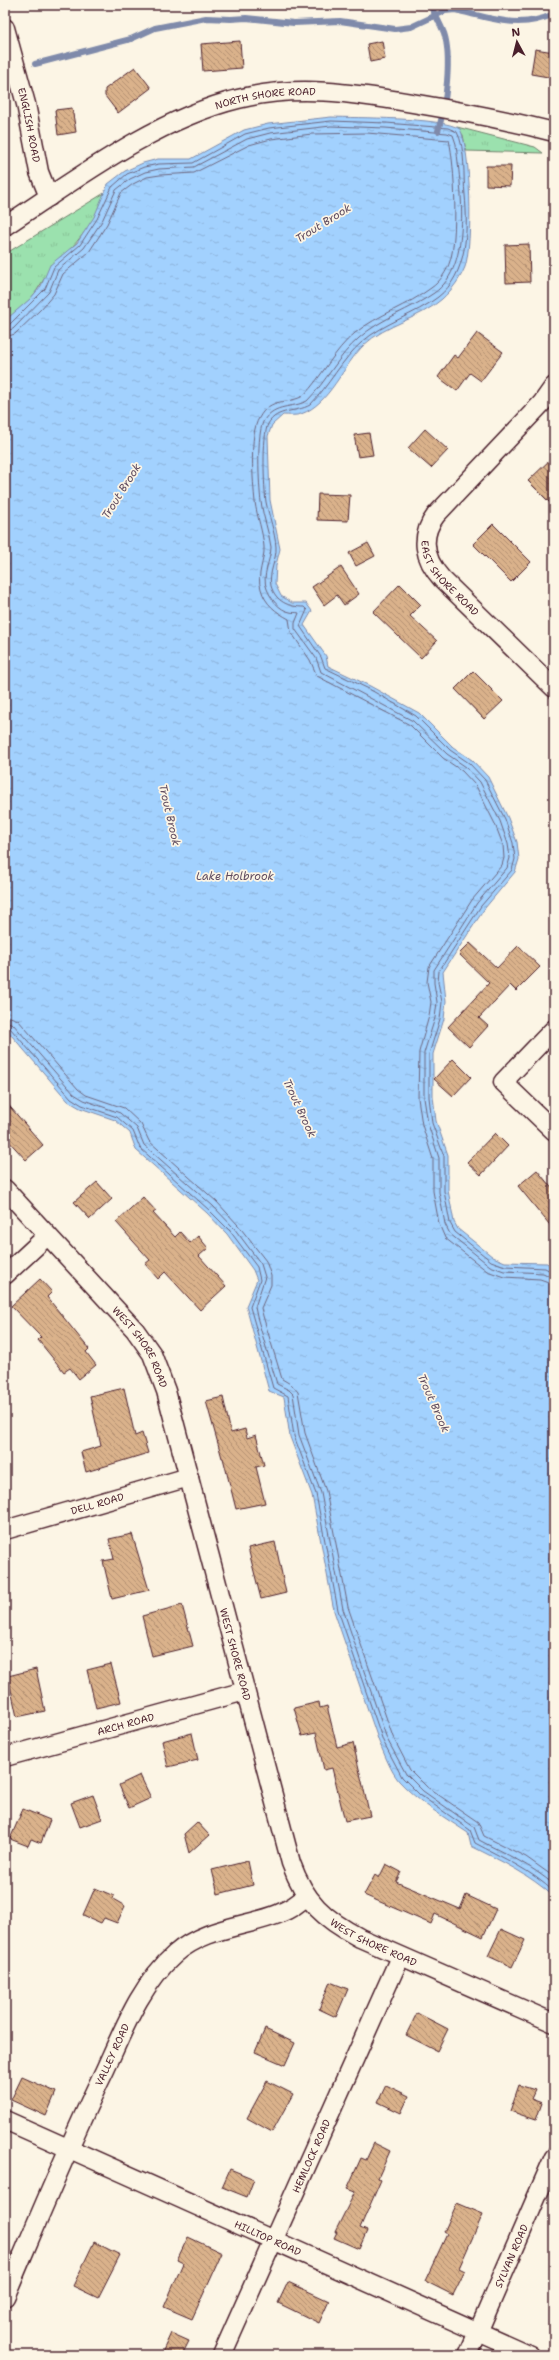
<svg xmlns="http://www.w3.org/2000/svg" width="559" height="2360" font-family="'Shantell Sans',sans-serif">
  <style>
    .park { fill: url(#park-tufts); stroke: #72806c }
    .water { fill: url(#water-ripples); stroke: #7f8aaa }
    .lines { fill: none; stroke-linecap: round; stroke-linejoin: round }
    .shore { stroke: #6d667f; stroke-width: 1 }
    .stream { stroke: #7f8aaa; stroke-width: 6 }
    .building { fill: url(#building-back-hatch); stroke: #4a1f2b }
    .minor-casing { stroke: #4a1f2b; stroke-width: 21 }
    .minor { stroke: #fcf5e5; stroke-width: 18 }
    .labels { text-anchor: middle; stroke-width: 3.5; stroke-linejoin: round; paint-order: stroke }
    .street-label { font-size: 10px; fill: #4a1f2b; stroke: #fcf5e5 }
    .water-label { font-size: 11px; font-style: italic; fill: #604c60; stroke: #fcf5e5 }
  </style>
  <defs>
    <pattern id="park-tufts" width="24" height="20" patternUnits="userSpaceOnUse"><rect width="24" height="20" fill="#9be1ae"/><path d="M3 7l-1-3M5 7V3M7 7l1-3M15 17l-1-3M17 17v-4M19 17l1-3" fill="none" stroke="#87c196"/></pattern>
    <pattern id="water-ripples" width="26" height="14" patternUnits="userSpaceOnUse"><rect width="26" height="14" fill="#a2d1fe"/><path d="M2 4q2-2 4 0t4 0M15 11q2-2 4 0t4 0" fill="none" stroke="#8db3da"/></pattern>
    <pattern id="building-back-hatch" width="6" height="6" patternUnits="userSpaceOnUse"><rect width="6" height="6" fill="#dab28b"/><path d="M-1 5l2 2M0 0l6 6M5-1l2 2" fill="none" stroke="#b39072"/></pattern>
  </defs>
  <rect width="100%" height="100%" fill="#fcf5e5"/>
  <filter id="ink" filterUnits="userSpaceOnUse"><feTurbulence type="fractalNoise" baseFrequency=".025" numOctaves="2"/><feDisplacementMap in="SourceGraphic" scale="8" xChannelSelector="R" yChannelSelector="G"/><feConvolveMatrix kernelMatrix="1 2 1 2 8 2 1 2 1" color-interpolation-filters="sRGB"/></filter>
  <g filter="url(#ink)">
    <g class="park">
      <path d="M457,127L535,147L543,153L466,151L463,135Z"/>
      <path d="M106,192C96,225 69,250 47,275C42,281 38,290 32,297C23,308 11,313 5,326V254Z"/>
    </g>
    <path class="water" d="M331,117C355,118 442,117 460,129C471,150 473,243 465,267C460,279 452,290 442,299C420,319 386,324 364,345C343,365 330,404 301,414C296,416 289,415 283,415L272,425L268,436L270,500L280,549L276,565L275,584L281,596L292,603H306L312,611L304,625L326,656L328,666L370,686L419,713L453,747L472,760L488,777L508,818L517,842L519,859L515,872L485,908L443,972L446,1001L444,1019L433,1054V1096L436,1121L448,1155V1190L454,1222L458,1229L493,1257L505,1262L547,1263L554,1270V1897C529,1874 501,1861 471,1846L468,1833C444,1817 418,1802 399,1781C390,1770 385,1755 379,1742L334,1611L312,1495L290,1437L284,1397L269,1391L246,1306L257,1280L253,1270L227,1234L207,1213L136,1150L130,1133L115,1120L80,1108L68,1101L5,1028V326L9,317L30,299L41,286L50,265L77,243L94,217L108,184L125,171L143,163L158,159H191L244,130L268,124Z"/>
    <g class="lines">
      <g class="shore">
        <path d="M5,326L9,325L45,289L54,267L80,245L97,219L112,187L127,174L144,167L159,164L193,163L245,134L269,128L331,121L386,123L448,128L457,132C466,149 463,176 465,195C468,229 468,274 438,297C415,315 385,322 362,342C342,359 329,386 310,405C296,413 277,408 268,424C262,436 264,488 266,502C269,517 275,532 276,547C277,559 268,573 271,586C276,602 289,607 304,607L307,610L300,626L321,657L325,668L369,689L416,716L450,750L469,763L485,780L505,819L513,843L515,859L512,870L481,906L439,971L438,982L442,1002L440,1019L429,1054V1097L432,1123L444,1156V1191L450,1223L455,1232L491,1261L505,1266L545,1268L554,1273"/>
        <path d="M5,331L13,329L49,292L58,270L84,248L102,221L116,190L130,179L145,172L159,169L194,167L247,139L270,133L331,126L385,128L447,133L453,135L456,144C460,185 474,266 434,293C410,310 381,318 359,338C338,356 326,382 307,401C291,409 276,403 264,420C256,433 259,485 261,502C263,517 269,532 271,547C271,560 261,576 267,589C271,599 279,610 290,612C293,613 296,612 299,613L295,623V629L316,658L321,672L413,721L447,754L466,767L480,782L500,821L508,844L510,858L507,868L477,903L434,970V983L437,1002L435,1018L424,1053V1098L428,1124L439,1158V1192L445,1224L450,1234L490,1266L504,1271L543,1273L554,1278"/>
        <path d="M5,337L15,334L41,309L54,294L63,274L89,252L107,224L121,193L133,184L147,177L160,175L194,173L249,145L271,139L312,134L367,133L449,140C455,165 458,238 450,261C447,271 440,282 431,288C407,306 379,314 355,333C334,350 322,377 303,396C287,405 271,396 259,418C249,434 253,482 255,502C257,517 263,532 264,547C265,560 256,575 261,589C265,604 276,612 289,619L291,632L310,660L317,676L410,725L443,758L462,771L476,786L495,824L503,845L504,858L502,865L472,900L429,967L427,982L431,1002L429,1016L419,1052L418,1098L422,1125L433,1159V1191L439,1224L445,1238L487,1271L504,1277L540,1279L554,1284"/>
        <path d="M5,1015L18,1020L78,1089L86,1095L124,1108L141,1124L149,1141L217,1202L238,1225L266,1261L271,1276V1285L261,1308L263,1316L282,1379L292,1385L298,1392L305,1433L326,1491L348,1607L393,1737L410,1770L427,1787L478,1822L484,1836L526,1857L554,1877"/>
        <path d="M5,1021L13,1024L74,1094L84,1100L120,1113L137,1128L144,1145L213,1206L234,1228L261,1264L265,1277L255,1307L257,1317L277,1384L289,1390L293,1394L299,1435L321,1493L343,1609L387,1739L406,1774L423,1791L474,1827L479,1840C505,1854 532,1865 554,1885"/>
        <path d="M5,1026L10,1028L71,1098L82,1105L117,1117L133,1131L140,1148L209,1210L230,1231L257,1267L260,1280L250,1307L273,1388L288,1396L294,1436L316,1494L338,1610L383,1741L402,1777L420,1795L470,1830L475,1843C503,1858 531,1870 554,1892"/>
      </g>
      <g class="stream">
        <path d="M430,5C435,14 440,23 444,33C452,57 446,106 438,131"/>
        <path d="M35,64L131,39L155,28L206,18L231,19L246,18L294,23L340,21L395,29L411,27L445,11L455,10C491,18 519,30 554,14"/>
      </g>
    </g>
    <g class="building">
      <path d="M240,41L242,68L203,71L201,44Z"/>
      <path d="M382,41L385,59L370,62L367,44Z"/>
      <path d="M535,49L554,52V78L531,74Z"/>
      <path d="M135,67L151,88L118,113L105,96V89Z"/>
      <path d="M72,108L76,132L58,135L55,110Z"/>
      <path d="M486,166H511L510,186L486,185Z"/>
      <path d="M529,244L530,282L506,283L505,245Z"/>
      <path d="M477,333L503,352L481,381L470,373L457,391L438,377L454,355L458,358Z"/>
      <path d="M425,429L448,450L431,468L408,448Z"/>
      <path d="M369,433L373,455L358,457L354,435Z"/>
      <path d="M554,456V507L528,481Z"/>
      <path d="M318,494L350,495L348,521L317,520Z"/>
      <path d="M493,524L531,562L511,582L473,544Z"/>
      <path d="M368,543L375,556L356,566L349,553Z"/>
      <path d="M341,567L359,594L344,605L337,595L324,605L312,587Z"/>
      <path d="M400,584L421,605L410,616L437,641L421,658L373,612Z"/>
      <path d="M473,671L503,701L484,719L455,689Z"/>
      <path d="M470,943L497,968L518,946L540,967L516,991L510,985L479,1018L488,1026L469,1047L448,1027L489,983L459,954Z"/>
      <path d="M453,1059L471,1077L453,1096L434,1079Z"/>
      <path d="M5,1101L43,1145L26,1160L5,1137Z"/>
      <path d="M495,1133L508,1146L481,1175L467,1162Z"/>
      <path d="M537,1170L554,1191V1230L518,1186Z"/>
      <path d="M97,1182L112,1199L90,1219L74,1202Z"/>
      <path d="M143,1197L156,1211L153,1213L175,1237L180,1232L190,1243L198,1236L208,1248L199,1256L226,1286L200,1310L165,1272L158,1279L145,1264L150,1260L116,1222Z"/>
      <path d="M40,1279L52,1292L47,1297L89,1349L86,1352L96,1365L79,1379L70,1368L64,1372L38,1340L41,1337L11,1306Z"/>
      <path d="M124,1388L135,1436L142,1433L148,1453L86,1472L81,1452L101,1446L90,1396Z"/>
      <path d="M223,1397L231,1433L245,1429L247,1438L256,1435L264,1465L256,1467L265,1503L236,1509L223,1458H222L206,1401Z"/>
      <path d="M132,1534L149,1590L112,1599L103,1561L114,1559L109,1539Z"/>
      <path d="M275,1542L286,1593L261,1599L248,1548Z"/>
      <path d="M182,1605L193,1646L152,1656L142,1616Z"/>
      <path d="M111,1664L121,1702L96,1708L87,1670Z"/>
      <path d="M36,1669L45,1711L17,1717L8,1676Z"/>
      <path d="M319,1702L320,1708L327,1706L337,1747L353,1743L370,1816L345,1821L332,1768L324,1770L316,1733L302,1736L294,1708Z"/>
      <path d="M192,1733L198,1760L168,1767L162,1741Z"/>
      <path d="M140,1775L151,1798L129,1808L119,1785Z"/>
      <path d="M93,1795L102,1819L80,1827L71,1803Z"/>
      <path d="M23,1809L50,1820L41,1843L31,1839L28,1846L10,1839Z"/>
      <path d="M197,1822L209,1835L189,1853L184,1834Z"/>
      <path d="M248,1861L253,1885L218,1894L212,1870Z"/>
      <path d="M386,1864L401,1872L396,1882L460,1909L466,1895L496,1909L483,1937L435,1914L431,1924L364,1895L375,1875L379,1878Z"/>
      <path d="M95,1888L114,1896L113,1899L125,1906L117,1923L104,1918L101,1923L83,1915Z"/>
      <path d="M501,1929L525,1940L512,1967L488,1956Z"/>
      <path d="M330,1982L348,1989L336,2017L319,2009Z"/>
      <path d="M417,2013L448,2029L437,2051L406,2035Z"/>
      <path d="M265,2029L295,2043L285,2065L255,2052Z"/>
      <path d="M22,2077L56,2092L46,2116L11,2100Z"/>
      <path d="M267,2081L293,2094L272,2132L247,2118Z"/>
      <path d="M386,2085L409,2096L401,2113L378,2102Z"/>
      <path d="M519,2085L535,2090L531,2099L542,2103L536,2120L510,2111Z"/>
      <path d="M374,2143L390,2151L378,2178L381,2180L360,2228L367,2231L359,2249L334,2238L337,2232H335L355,2192L347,2189L361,2158L366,2160Z"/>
      <path d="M230,2169L254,2179L247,2197L222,2187Z"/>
      <path d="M457,2203L483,2214L459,2268L465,2271L453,2295L425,2281L447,2234L444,2232Z"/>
      <path d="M188,2237L222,2253L192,2319L164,2307L183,2263L177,2260Z"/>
      <path d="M94,2242L120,2255L98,2298L73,2286Z"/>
      <path d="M288,2282L329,2301L319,2323L278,2303Z"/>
      <path d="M171,2333L189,2341L182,2355H161Z"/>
    </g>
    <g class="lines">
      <defs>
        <g id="minor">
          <path id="s1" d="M5,28L26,104L39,172L49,197"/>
          <path id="s2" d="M5,226C75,180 156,119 238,99C296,84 354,93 412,103C460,111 507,120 554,132"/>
          <path id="s3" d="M554,386L542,403L436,515C419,537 424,559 442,579L554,688"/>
          <path d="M554,1029L503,1082L554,1131"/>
          <path id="s4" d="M5,1189L135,1330L152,1354L166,1391L291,1863C305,1902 324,1919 360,1938L554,2023"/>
          <path d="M5,1275L47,1236"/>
          <path id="s5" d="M5,1530L189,1477"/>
          <path id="s6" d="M5,1757L245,1691"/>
          <path id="s7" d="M5,2120L530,2355"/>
          <path id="s8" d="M5,2297C37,2222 68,2146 104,2072C123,2031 140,1985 175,1954C214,1919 275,1929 306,1896"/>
          <path id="s9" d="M222,2355L400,1957"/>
          <path id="s10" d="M468,2355L554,2157"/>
        </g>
      </defs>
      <use href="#minor" class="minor-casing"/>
      <use href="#minor" class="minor"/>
    </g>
  </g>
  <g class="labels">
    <g class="street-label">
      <text dy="4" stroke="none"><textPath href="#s2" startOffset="294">NORTH SHORE ROAD</textPath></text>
      <text dy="4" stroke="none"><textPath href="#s1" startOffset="100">ENGLISH ROAD</textPath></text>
      <text dy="4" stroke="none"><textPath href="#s3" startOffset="249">EAST SHORE ROAD</textPath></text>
      <text dy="4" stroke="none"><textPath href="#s4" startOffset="209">WEST SHORE ROAD</textPath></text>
      <text dy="4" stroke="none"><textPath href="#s5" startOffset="96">DELL ROAD</textPath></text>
      <text dy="4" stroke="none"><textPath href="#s4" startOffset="533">WEST SHORE ROAD</textPath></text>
      <text dy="4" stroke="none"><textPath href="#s6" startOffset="125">ARCH ROAD</textPath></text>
      <text dy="4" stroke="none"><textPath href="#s4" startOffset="868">WEST SHORE ROAD</textPath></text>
      <text dy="4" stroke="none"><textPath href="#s8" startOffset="265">VALLEY ROAD</textPath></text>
      <text dy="4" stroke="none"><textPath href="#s9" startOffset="218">HEMLOCK ROAD</textPath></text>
      <text dy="4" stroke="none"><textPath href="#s7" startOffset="288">HILLTOP ROAD</textPath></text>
      <text dy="4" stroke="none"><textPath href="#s10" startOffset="108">SYLVAN ROAD</textPath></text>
    </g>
    <g class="water-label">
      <text transform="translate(323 223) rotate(-32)" y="4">Trout Brook</text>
      <text transform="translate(121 491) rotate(-58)" y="4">Trout Brook</text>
      <text transform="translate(170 815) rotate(77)" y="4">Trout Brook</text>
      <text x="235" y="880">Lake Holbrook</text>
      <text transform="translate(300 1108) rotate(65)" y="4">Trout Brook</text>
      <text transform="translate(434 1403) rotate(66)" y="4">Trout Brook</text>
    </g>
  </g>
  <rect width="559" height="2360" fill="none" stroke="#fcf5e5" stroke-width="20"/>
  <rect x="10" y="10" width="539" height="2340" fill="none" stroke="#4a1f2b" stroke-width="1.5" filter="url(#ink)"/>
  <g transform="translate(517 42) rotate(353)" stroke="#fcf5e5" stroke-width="3" paint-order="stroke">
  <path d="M0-3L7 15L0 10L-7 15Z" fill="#4a1f2b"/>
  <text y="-6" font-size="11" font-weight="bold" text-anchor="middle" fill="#4a1f2b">N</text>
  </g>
</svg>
